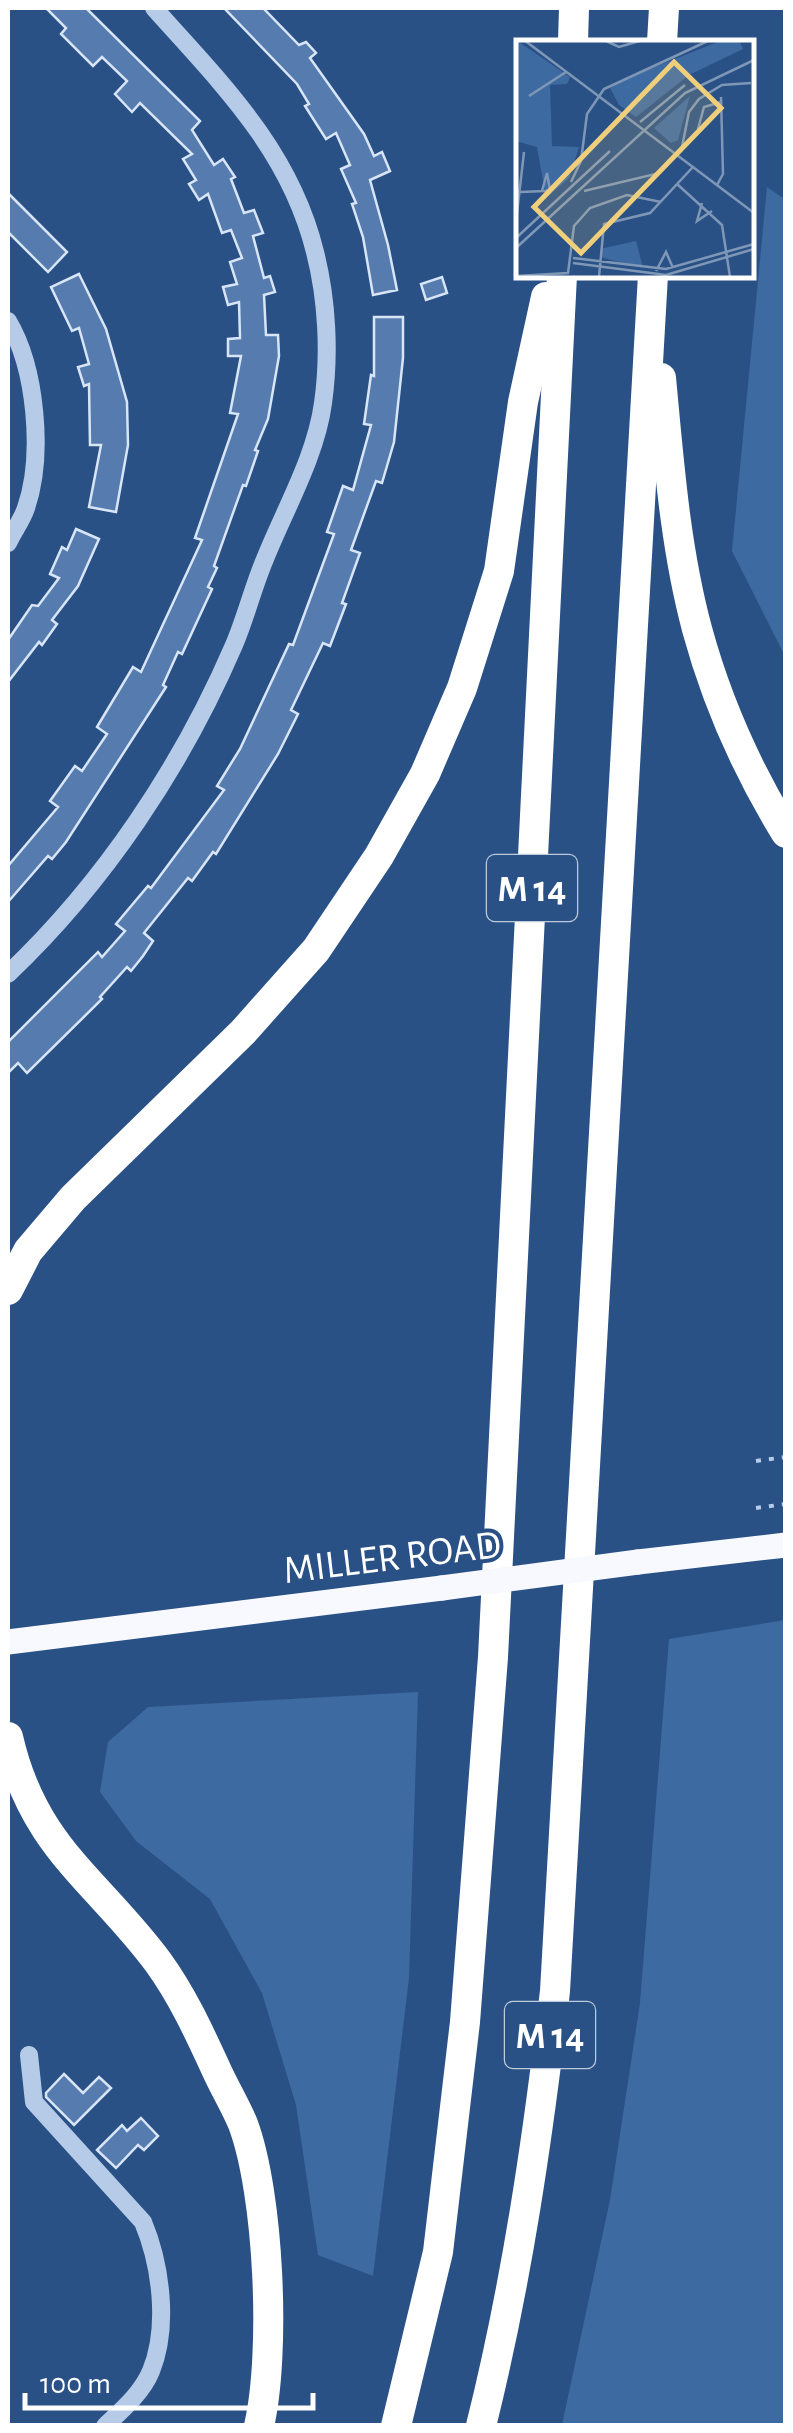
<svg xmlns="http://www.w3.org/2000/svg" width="793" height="2433" font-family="'Alegreya Sans',sans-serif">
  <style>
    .green { fill: #3e6aa2 }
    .building { fill: #567caf; stroke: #d8e5f6; stroke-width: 2.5 }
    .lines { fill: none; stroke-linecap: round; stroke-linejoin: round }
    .path { stroke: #b5cbe8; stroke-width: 4; stroke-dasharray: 5 8; stroke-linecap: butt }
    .minor { stroke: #b5cbe8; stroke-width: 18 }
    .major { stroke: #f7f9fe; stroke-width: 25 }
    .highway { stroke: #fff; stroke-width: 30 }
    .major-bridge { stroke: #f7f9fe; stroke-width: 25 }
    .labels { text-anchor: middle; stroke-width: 8; stroke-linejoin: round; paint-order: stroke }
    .shield { fill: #295186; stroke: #bfcbdb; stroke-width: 2.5 }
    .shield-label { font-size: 38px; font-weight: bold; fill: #fff }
    .street-label { font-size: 40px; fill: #fff; stroke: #295186 }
    .inset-road { fill: none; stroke: #7f97b6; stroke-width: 2.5 }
    .view { fill: #efcf7c; fill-opacity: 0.15; stroke: #efcf7c; stroke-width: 5 }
    .inset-edge { fill: none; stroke: #fff; stroke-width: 5 }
  </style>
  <rect width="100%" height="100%" fill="#295186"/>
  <g class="green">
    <path d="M767,187L786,200L785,656L732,551Z"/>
    <path d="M785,1620V2425H562L610,2200L640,2003L669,1639Z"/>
    <path d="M418,1692L409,1978L373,2276L318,2255L296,2105L262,1993L210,1899L136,1841L100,1792L108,1742L148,1707Z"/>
  </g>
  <g class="building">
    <path d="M46,8H86L200,121L192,130L214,165L223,159L235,177L231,179L244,213L254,210L263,233L253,236L264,278L270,276L275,292L264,295L266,335H278L279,356L268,419L255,450L258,451L246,486L243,485L214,566L217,568L208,587L212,589L182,654L178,652L163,685L166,687L66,842L52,859L48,856L8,902V866L58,807L50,801L75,766L82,771L107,734L97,727L133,667L141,672L202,540L195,538L238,414L230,413L241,356H228V339L240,338L239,302L228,305L223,287L237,284L230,262L242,258L231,230L222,233L208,194L199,200L189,184L196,180L183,159L192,154L140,103L132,112L115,94L127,81L102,57L93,66L61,34L66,28Z"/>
    <path d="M224,8H263L299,45L306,42L316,53L310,58L364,134L374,156L382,152L390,171L370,180L388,245L397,290L373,295L363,237L352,204L356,203L341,169L350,165L336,133L326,139L305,106L309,104L297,84Z"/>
    <path d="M8,193L67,252L48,272L8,232Z"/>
    <path d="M79,274L106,329L127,402L128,445L116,512L89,507L101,445H90L89,384L84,386L78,367L89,364L79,328L72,331L51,287Z"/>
    <path d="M442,277L447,293L426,300L421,284Z"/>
    <path d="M374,317H403V358L394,442L382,483L376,481L351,550L360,553L342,603L346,604L330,646L323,643L291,710L298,714L278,754L216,854L213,852L192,881L188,878L144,933L153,941L143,956L131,971L127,967L100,997L102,999L27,1073L18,1063L8,1073V1042L98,952L102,957L125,931L116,924L148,886L151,888L224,790L217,786L240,749L289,644L293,645L334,534L327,532L343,486L353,490L371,425L364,424L371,375L374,376Z"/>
    <path d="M76,529L99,539L78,586L52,620L57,624L42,645L39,642L8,682V640L32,605L38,606L59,578L50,574L62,547L67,550Z"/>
    <path d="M64,2074L83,2093L99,2077L111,2088L74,2125L46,2097V2093Z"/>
    <path d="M141,2118L158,2136L144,2150L138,2145L116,2168L97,2150L122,2125L127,2131Z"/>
  </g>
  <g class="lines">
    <g class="path">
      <path d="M756,1461L786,1457"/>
      <path d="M756,1508L786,1504"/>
    </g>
    <g class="minor">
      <path d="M8,321C36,368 44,455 26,508C22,520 13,532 8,543"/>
      <path d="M8,974C104,883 182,766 234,645C246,617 253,587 265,559C285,509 316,456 323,403C330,354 327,299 315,252C290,150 221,83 154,8"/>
      <path d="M29,2055L34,2102L143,2222C161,2265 169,2327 151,2371C142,2393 122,2410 105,2426"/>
    </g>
    <g class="major">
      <path d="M638,1562L786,1545"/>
      <path d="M8,1642L442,1588"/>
    </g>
    <g class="highway">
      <path d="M573,42L574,8"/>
      <path d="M662,42L664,8"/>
      <path d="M661,378C669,462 675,547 697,629C716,699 748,771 786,833"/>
      <path d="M8,1290L28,1251L73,1198L243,1032L316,950L379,856L425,774L462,688L499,571L523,402L546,297"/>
      <path d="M8,1737C33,1847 96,1879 158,1962C182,1995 199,2032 216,2069C224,2087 235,2105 243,2124C269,2194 276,2352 259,2426"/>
      <path d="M396,2426L438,2252L465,2022L493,1657L562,275"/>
      <path d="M481,2426C517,2282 538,2137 555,1991L653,275"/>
    </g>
    <path class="major-bridge" d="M442,1588L638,1562"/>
  </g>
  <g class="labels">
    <g class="shield">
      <rect x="487" y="855" width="90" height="66" rx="8"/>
      <rect x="505" y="2002" width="90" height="66" rx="8"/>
    </g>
    <g class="shield-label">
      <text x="532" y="901">M 14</text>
      <text x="550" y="2048">M 14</text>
    </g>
    <g class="street-label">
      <text transform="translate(392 1556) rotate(-7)" y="14">MILLER ROAD</text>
    </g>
  </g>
  <g transform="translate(516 40)">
    <rect width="238" height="238" fill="#295186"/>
    <path d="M0,0L54,37L51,44L34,45L36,106L63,107L53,138L30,158L21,107L0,101ZM207,0H223L227,9L173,35L120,77L103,65L94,48L108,39ZM174,56L162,100L155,103L138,88ZM120,201L127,228L84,217V209Z" fill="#3e6aa2"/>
    <path class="inset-road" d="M8,0L238,173M88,0L103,7L127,0M13,56L50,32M124,82L169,45M182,89L188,67L205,62M55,142L65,121L71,74L88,49L194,0M161,144L206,185L214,237M201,145L207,134L205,57M0,151L5,152L29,151L34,150L31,133L26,151M68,151L144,133L166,107L173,72L183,59L206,45L235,43M186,163L181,181L196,171M0,182L8,112M0,198L94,111M0,208L169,53L238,20M57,218L150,229L238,204M57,223L150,235L238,209M140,231L150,212L157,228M0,236L52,233L58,186L74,168L111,155L145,162M83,237L88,184L134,173L176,128"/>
    <path class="view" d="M158,22L205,68L65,213L18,167Z"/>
    <rect width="238" height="238" class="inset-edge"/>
  </g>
  <rect width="793" height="2433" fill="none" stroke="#ffffff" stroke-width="20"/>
  <path d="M25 2393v15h288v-15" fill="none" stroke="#ffffff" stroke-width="5"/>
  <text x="40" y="2393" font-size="30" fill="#ffffff" stroke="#295186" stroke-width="8" paint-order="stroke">100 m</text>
</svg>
